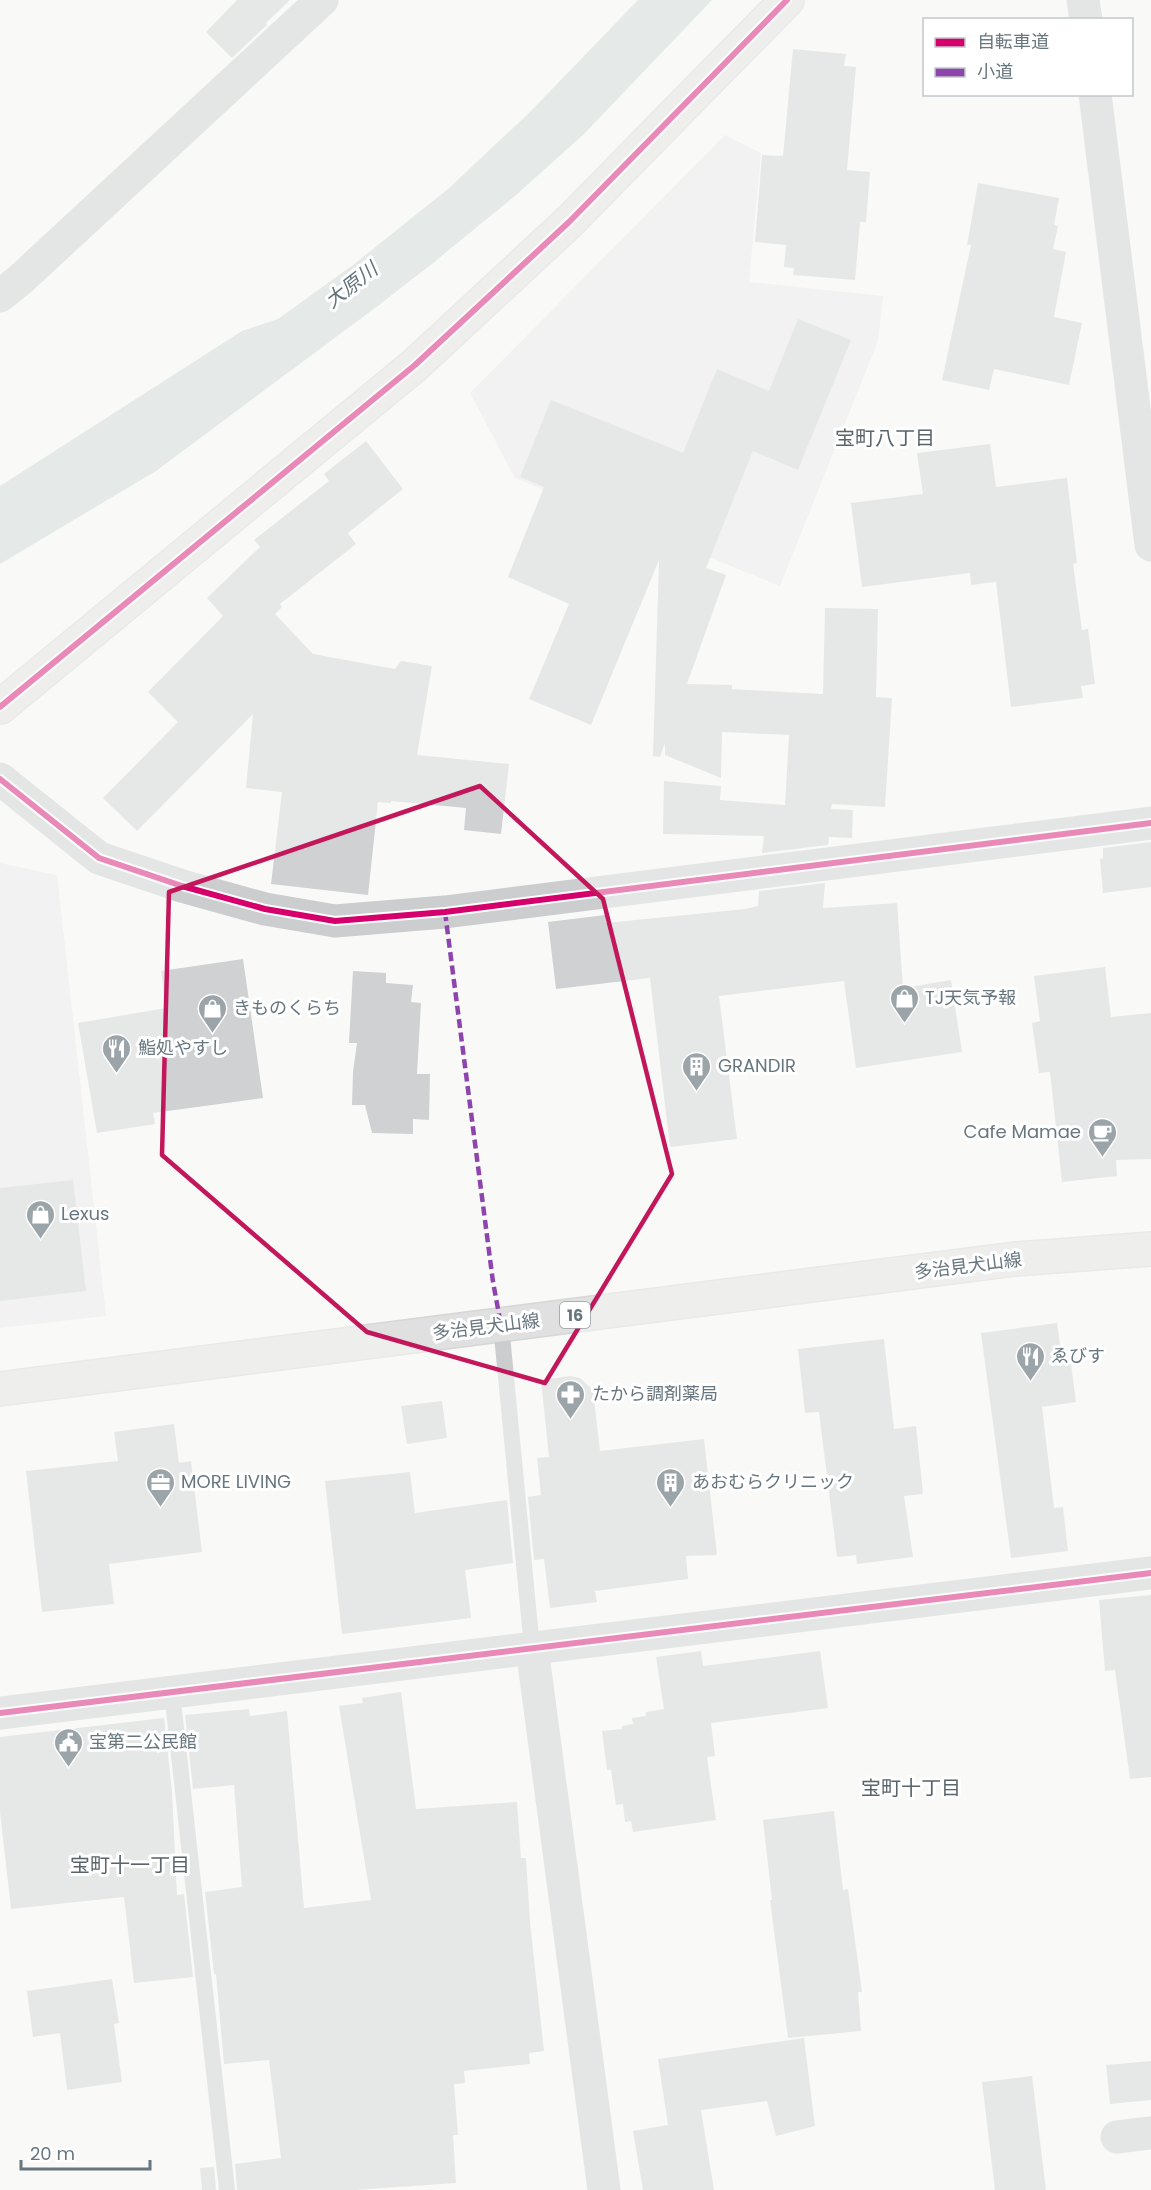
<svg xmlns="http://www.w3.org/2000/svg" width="1151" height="2190" font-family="Poppins,'Noto Sans JP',sans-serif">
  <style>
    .built { fill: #e7e9e8 }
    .water { fill: #cdd4d6 }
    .building { fill: #cfd1d2 }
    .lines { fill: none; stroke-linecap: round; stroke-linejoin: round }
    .secondary-casing { stroke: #d5d6d6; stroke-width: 36 }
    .primary-casing { stroke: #d5d6d6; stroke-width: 36 }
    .lane { stroke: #cbcdce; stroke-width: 16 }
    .street { stroke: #cbcdce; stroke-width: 33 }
    .secondary { stroke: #e0e0e1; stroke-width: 33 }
    .primary { stroke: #e0e0e1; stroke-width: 33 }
    .quiet { stroke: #8e44ad; stroke-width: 4.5; stroke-dasharray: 9 4.5; stroke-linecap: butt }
    .cycleway-casing { stroke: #fff; stroke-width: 10 }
    .cycleway { stroke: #d6006c; stroke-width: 6 }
    .marked { fill: none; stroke: #c2185b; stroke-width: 4.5; stroke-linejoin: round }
    .labels { text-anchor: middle; stroke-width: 6; stroke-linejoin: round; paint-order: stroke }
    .shield { fill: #fff; stroke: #959fa5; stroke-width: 1.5 }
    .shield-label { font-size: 16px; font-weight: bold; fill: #67767f }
    .poi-label { font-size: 18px; fill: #67767f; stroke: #fff; text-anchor: start }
    .street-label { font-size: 18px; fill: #67767f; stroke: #fff }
    .water-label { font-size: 20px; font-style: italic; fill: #627379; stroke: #fff }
    .neighbourhood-label { font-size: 20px; fill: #59646b; stroke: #fff }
  </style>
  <rect width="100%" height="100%" fill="#f9f9f8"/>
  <g class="built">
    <path d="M725,135L761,153L749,282L883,296L878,341L780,586L515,478L470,393Z"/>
    <path d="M0,863L57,875L106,1316L0,1328Z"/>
  </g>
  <path class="water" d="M638,0H712L584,134L516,195L433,263L379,305L156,471L0,564V486L242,331L278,319L353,265L448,189L529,113Z"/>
  <g class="building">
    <path d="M237,0H290L266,23L267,25L232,58L206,32Z"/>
    <path d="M793,49L846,54L844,66L856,67L847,170L870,172L866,222H860L855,280L793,275L794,268L784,267L786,245L755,242L762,155L783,156Z"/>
    <path d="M978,183L1059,198L1054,225L1058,226L1053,249L1066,252L1054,317L1082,323L1069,385L994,369L989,390L942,380L971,245H967Z"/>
    <path d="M798,319L851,340L798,470L753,451L706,568L726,575L687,684L732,685V689L823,694L825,608L878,609L876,697L892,698L885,807L832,804L831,809L853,810L852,838L829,837L828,845L762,853L764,836L663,834L664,781L721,786L720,800L785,805L789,735L722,732L721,778L665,755V743L660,757L653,756L659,560L591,725L529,699L569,604L508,577L544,487L520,477L551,400L683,453L717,369L769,391Z"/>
    <path d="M366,441L403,489L348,533L356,544L280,604L282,607L275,614L313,654L395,669L401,661L432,666L417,755L509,764L501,834L464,830L466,808L391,801V803L378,802L368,895L271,884L282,792L246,788L253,714L137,831L103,798L178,722L148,692L223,616L207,598L260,547L254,540L329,481L324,474Z"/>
    <path d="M990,444L996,487L1067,478L1077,563L1073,564L1082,630L1088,629L1095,684L1081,686L1083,698L1011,707L996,582L971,585L970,573L862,587L851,503L923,494L917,453Z"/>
    <path d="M1151,842V887L1103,893L1100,859L1103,858V848Z"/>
    <path d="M825,883L823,908L897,903L903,988L951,980L962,1052L856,1068L844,981L719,996L737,1139L670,1147L650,978L556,989L548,922L605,915L606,923L745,909L758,906L759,891Z"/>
    <path d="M243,959L263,1098L153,1113L155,1124L97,1133L78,1023L166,1008L161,971Z"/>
    <path d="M1105,967L1111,1017L1151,1013V1159L1116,1160L1117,1176L1062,1182L1050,1072L1039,1073L1032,1023L1040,1021L1034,976Z"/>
    <path d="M353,971L386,973V983L413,985L411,1002L421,1003L417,1074H430L429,1120L413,1119V1134L372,1133L365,1105H352L353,1072L357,1043H349Z"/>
    <path d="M73,1180L86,1291L0,1301V1188Z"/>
    <path d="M1057,1323L1062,1359L1070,1357L1076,1402L1042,1407L1054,1508L1063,1507L1068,1551L1011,1558L981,1333Z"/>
    <path d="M884,1339L894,1429L916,1426L923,1494L904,1496L913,1557L857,1564L856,1555L837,1557L819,1412L805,1413L798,1349Z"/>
    <path d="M570,1376L580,1378L593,1390L600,1451L704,1439L717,1555L686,1556L688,1579L595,1591L597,1602L550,1608L544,1559L534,1560L528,1497L541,1495L537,1458L549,1457L541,1380Z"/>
    <path d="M442,1401L447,1438L407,1444L401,1406Z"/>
    <path d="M174,1424L179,1463L191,1461L202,1552L109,1564L114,1604L42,1612L26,1471L118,1461L114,1432Z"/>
    <path d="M410,1472L415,1513L507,1500L513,1563L465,1570L471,1618L342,1634L325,1481Z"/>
    <path d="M1151,1595V1777L1130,1779L1115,1670L1105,1671L1099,1600Z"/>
    <path d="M701,1651L703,1666L820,1651L828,1708L711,1723L715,1756L707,1757L716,1820L633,1832L631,1821L625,1822L623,1804L616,1805L611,1770H607L602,1731L622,1729V1726L633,1724L632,1718L646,1716V1712L664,1709L656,1657Z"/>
    <path d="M401,1692L416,1809L517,1802L521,1858H526L530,1922L544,2051L529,2053L530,2064L464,2071L465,2083L454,2084L458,2135H453L456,2183L356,2190H237L235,2164L281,2158L269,2060L224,2064L216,1974H214L205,1892L242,1887L234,1785L193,1789L185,1715L249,1709L250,1716L287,1711L304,1908L371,1900L339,1706L363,1703L362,1698Z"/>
    <path d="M164,1718L172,1791L177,1895L184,1894L193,1977L134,1983L124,1897L11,1909L0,1812V1737Z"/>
    <path d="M834,1811L843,1890L848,1889L862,1992H858L861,2031L788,2038L770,1900H772L763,1820Z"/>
    <path d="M112,1979L119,2023L114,2024L122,2082L67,2090L60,2033L33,2037L27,1991Z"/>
    <path d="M804,2038L815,2126L776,2136L767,2101L701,2110L714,2190H643L633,2131L668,2125L658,2059Z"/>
    <path d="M1151,2061V2100L1110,2104L1106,2065Z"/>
    <path d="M1032,2076L1046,2190H995L982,2082Z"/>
    <path d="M214,2167L216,2190H202L200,2168Z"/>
  </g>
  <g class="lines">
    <defs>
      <path id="secondary" d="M0,707L415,365L569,222L787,0"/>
      <path id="primary" d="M0,1389L1015,1259L1151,1249"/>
    </defs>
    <use href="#secondary" class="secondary-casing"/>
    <use href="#primary" class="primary-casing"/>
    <g class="lane">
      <path d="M501,1325L532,1648"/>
      <path d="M172,1692L227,2190"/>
    </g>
    <g class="street">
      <path d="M1083,0L1086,20"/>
      <path d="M1095,94L1151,545"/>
      <path d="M0,296L21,279L322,0"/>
      <path d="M0,779L99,858L182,886L265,909L335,921L445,912L1151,823"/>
      <path d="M532,1648L604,2190"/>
      <path d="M0,1713L1151,1573"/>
      <path d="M1117,2137L1151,2133"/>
    </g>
    <use href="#secondary" class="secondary"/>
    <use href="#primary" class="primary"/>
    <path class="quiet" d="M445,912L493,1282L501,1325"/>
    <defs>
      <g id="cycleway">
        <path d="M0,707L415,365L569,222L787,0"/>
        <path d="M0,779L99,858L182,886L265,909L335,921L445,912L1151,823"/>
        <path d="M0,1713L1151,1573"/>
      </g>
    </defs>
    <use href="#cycleway" class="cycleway-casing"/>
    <use href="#cycleway" class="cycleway"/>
  </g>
  <path d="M0 0H1151V2190H0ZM480,786L603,899L672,1174L545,1383L367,1332L162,1155L169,892Z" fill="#f9f9f8" fill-opacity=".55" fill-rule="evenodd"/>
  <path class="marked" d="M480,786L603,899L672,1174L545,1383L367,1332L162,1155L169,892Z"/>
  <defs>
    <symbol id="shop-pin" viewBox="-11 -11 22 30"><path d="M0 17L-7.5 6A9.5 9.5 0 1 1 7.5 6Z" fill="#9aa4a9" stroke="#fff"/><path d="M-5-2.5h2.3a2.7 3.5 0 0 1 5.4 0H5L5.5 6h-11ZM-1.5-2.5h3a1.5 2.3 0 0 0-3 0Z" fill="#fff"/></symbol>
    <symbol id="restaurant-pin" viewBox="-11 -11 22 30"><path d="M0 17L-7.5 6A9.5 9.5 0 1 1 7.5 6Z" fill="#9aa4a9" stroke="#fff"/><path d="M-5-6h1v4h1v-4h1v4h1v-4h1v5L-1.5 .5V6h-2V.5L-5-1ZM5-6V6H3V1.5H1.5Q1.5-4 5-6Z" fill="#fff"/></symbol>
    <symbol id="building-pin" viewBox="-11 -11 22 30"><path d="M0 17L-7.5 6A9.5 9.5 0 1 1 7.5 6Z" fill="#9aa4a9" stroke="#fff"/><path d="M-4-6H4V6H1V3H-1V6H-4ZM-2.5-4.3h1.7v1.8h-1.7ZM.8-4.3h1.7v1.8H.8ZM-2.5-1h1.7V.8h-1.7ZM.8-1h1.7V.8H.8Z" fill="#fff"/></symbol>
    <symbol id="cafe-pin" viewBox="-11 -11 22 30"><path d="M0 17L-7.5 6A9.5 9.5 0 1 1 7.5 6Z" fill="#9aa4a9" stroke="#fff"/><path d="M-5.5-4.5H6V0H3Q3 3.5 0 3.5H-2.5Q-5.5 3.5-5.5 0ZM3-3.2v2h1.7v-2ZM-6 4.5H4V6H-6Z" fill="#fff"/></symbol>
    <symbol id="pharmacy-pin" viewBox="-11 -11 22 30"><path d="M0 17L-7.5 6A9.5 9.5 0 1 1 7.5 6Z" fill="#9aa4a9" stroke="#fff"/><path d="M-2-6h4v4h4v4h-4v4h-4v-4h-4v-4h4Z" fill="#fff"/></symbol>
    <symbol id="office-pin" viewBox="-11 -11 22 30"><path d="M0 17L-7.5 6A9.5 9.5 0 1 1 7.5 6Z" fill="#9aa4a9" stroke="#fff"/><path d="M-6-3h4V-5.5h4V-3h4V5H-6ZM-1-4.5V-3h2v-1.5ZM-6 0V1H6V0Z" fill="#fff"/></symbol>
    <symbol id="civic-pin" viewBox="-11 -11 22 30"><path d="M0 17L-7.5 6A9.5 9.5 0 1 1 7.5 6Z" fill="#9aa4a9" stroke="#fff"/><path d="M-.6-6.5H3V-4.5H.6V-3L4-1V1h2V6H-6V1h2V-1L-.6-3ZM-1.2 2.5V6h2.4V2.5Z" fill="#fff"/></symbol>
  </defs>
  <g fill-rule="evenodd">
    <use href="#shop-pin" x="888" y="982" width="33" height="45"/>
    <use href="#shop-pin" x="196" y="992" width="33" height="45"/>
    <use href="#restaurant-pin" x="100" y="1032" width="33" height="45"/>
    <use href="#building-pin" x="680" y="1050" width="33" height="45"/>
    <use href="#cafe-pin" x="1086" y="1116" width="33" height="45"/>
    <use href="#shop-pin" x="24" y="1198" width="33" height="45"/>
    <use href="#restaurant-pin" x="1014" y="1340" width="33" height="45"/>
    <use href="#pharmacy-pin" x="554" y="1378" width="33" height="45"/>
    <use href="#office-pin" x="144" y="1466" width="33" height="45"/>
    <use href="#building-pin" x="654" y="1466" width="33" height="45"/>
    <use href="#civic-pin" x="52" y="1726" width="33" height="45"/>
  </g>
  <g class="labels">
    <rect class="shield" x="560" y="1302" width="30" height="26" rx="4.5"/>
    <g class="shield-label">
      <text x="575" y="1321">16</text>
    </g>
    <g class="poi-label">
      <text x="925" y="1004">TJ天気予報</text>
      <text x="233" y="1014">きものくらち</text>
      <text x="138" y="1054">鮨処やすし</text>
      <text x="718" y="1072">GRANDIR</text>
      <text x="1081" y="1138" text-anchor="end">Cafe Mamae</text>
      <text x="61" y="1220">Lexus</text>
      <text x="1051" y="1362">ゑびす</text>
      <text x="592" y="1400">たから調剤薬局</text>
      <text x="181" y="1488">MORE LIVING</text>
      <text x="692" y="1488">あおむらクリニック</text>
      <text x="89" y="1748">宝第二公民館</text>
    </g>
    <g class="street-label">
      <text transform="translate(968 1266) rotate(-7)" y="6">多治見犬山線</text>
      <text transform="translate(486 1327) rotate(-7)" y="6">多治見犬山線</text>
    </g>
    <g class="water-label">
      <text transform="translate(351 285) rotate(-38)" y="7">大原川</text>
    </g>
    <g class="neighbourhood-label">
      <text x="885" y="445">宝町八丁目</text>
      <text x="911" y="1795">宝町十丁目</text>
      <text x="130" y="1872">宝町十一丁目</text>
    </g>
  </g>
  <rect x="923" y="18" width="210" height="78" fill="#ffffff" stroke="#c2c8cc" stroke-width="1.5"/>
  <rect x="935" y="38" width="30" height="9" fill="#d6006c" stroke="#c2c8cc" stroke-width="1.5"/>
  <text x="977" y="48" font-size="18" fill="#67767f">自転車道</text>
  <rect x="935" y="68" width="30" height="9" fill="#8e44ad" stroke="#c2c8cc" stroke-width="1.5"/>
  <text x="977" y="78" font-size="18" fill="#67767f">小道</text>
  <path d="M21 2160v9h129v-9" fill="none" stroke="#67767f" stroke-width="3"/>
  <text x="30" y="2160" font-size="18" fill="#67767f" stroke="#ffffff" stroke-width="4.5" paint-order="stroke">20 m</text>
</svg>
